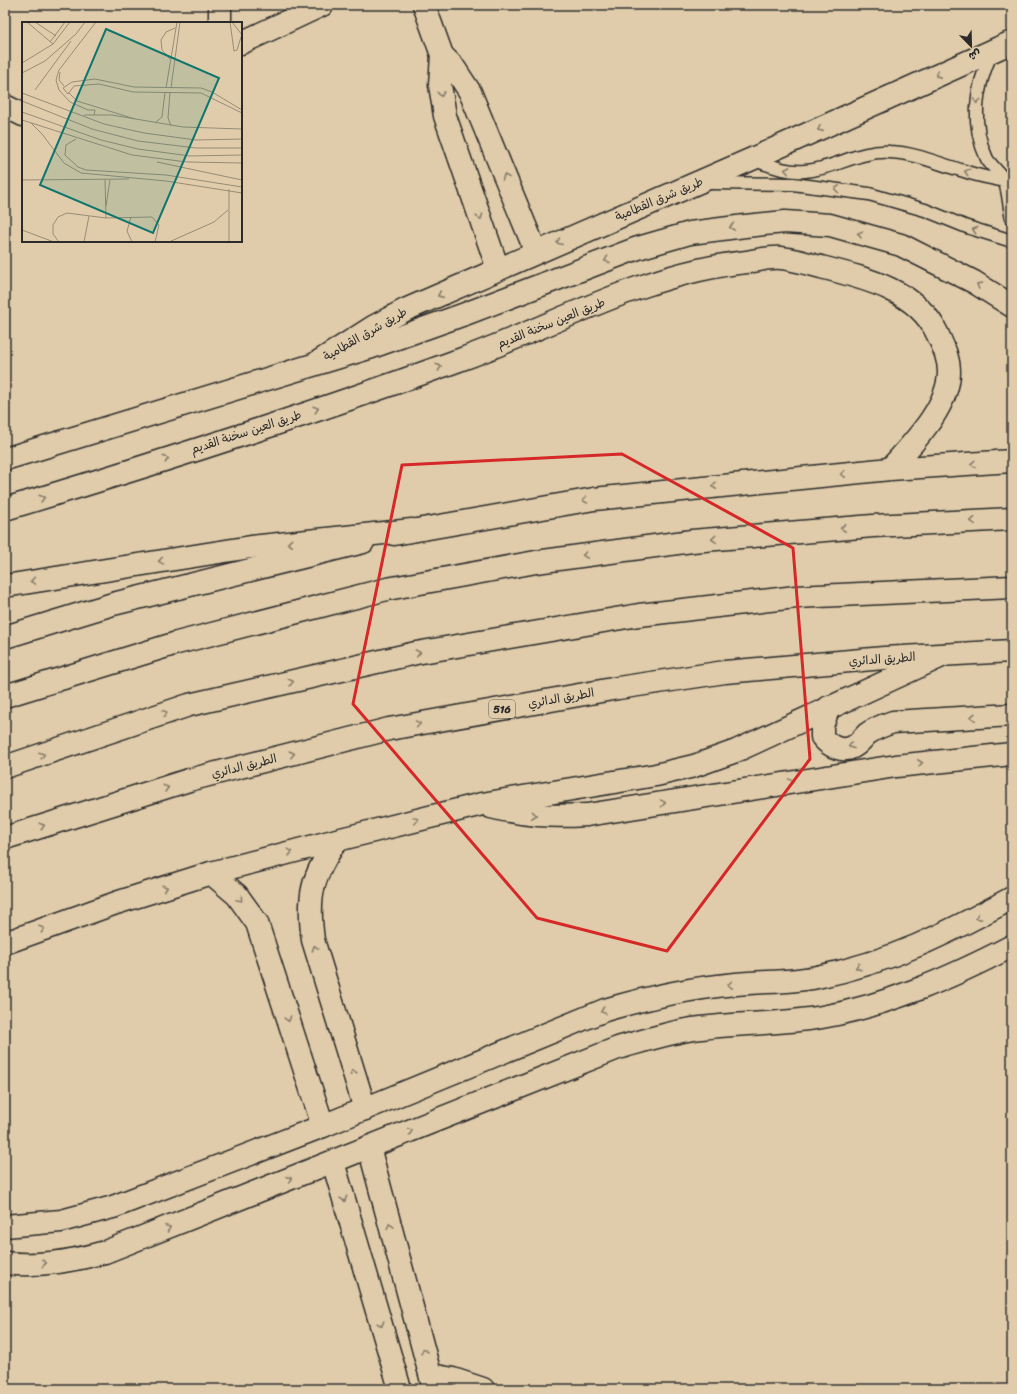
<svg xmlns="http://www.w3.org/2000/svg" width="1017" height="1394" font-family="Sriracha,'Playpen Sans Arabic',sans-serif">
  <style>
    .lines { fill: none; stroke-linecap: round; stroke-linejoin: round }
    .service-casing { stroke: #2b2b2b; stroke-width: 15 }
    .minor-casing { stroke: #2b2b2b; stroke-width: 25 }
    .tertiary-casing { stroke: #2b2b2b; stroke-width: 25 }
    .primary-casing { stroke: #2b2b2b; stroke-width: 25 }
    .trunk-casing { stroke: #2b2b2b; stroke-width: 25 }
    .motorway-casing { stroke: #2b2b2b; stroke-width: 25 }
    .service { stroke: #e0ccaa; stroke-width: 12 }
    .minor { stroke: #e0ccaa; stroke-width: 22 }
    .tertiary { stroke: #e0ccaa; stroke-width: 22 }
    .primary { stroke: #e0ccaa; stroke-width: 22 }
    .trunk { stroke: #e0ccaa; stroke-width: 22 }
    .motorway { stroke: #e0ccaa; stroke-width: 22 }
    .oneway { stroke: #867c6a }
    .marked { fill: none; stroke: #d62828; stroke-width: 3; stroke-linejoin: round }
    .labels { text-anchor: middle; stroke-width: 3; stroke-linejoin: round; paint-order: stroke }
    .shield { fill: #e0ccaa; stroke: #615b51; stroke-width: 1 }
    .shield-label { font-size: 11px; font-weight: bold; fill: #2b2b2b }
    .street-label { font-size: 12px; fill: #2b2b2b; stroke: #e0ccaa }
    .inset-road { fill: none; stroke: #988c77; stroke-width: 1 }
    .view { fill: #0f766e; fill-opacity: 0.15; stroke: #0f766e; stroke-width: 2 }
    .inset-edge { fill: none; stroke: #2b2b2b; stroke-width: 2 }
  </style>
  <rect width="100%" height="100%" fill="#e0ccaa"/>
  <filter id="ink" filterUnits="userSpaceOnUse"><feTurbulence type="fractalNoise" baseFrequency=".025" numOctaves="2"/><feDisplacementMap in="SourceGraphic" scale="8" xChannelSelector="R" yChannelSelector="G"/><feConvolveMatrix kernelMatrix="1 2 1 2 8 2 1 2 1" color-interpolation-filters="sRGB"/></filter>
  <g filter="url(#ink)">
    <g class="lines">
      <defs>
        <g id="service">
          <path d="M992,52C976,86 970,123 987,159C991,166 1004,176 1005,183C1009,194 1009,207 1012,219"/>
          <path d="M752,159C769,165 787,173 805,171C835,169 858,150 890,152C916,153 939,164 964,171C977,176 991,178 1005,181H1012"/>
          <path d="M710,183L793,184L869,194L925,210L967,227L1012,241"/>
        </g>
        <g id="minor">
          <path d="M424,5L442,55L453,66L470,92L536,252"/>
          <path d="M220,23V5"/>
          <path d="M241,43L322,5"/>
          <path d="M442,55L440,85L445,116L498,269"/>
          <path d="M5,106L23,115"/>
          <path d="M829,707L822,726V737C830,747 844,754 856,745C860,742 863,738 867,734C875,728 884,725 893,722L1012,715"/>
          <path d="M491,807C526,816 551,817 587,815L896,766L1012,754"/>
          <path d="M337,840C312,876 307,896 313,940L365,1109"/>
          <path d="M211,873L237,895L257,923L323,1126"/>
          <path d="M5,943L116,903L211,873L337,840L482,804L656,775L694,766L736,751L944,655"/>
          <path d="M369,1147L434,1389"/>
          <path d="M333,1162L400,1389"/>
          <path d="M5,1226L61,1221L113,1207L323,1126L605,1010C649,997 691,988 736,984C763,981 790,983 817,977C891,962 946,934 1012,898"/>
          <path d="M5,1263C38,1267 73,1261 105,1252L618,1048C646,1040 673,1031 701,1028C741,1023 782,1024 822,1017C889,1005 952,977 1012,946"/>
          <path d="M431,1375L453,1379L483,1389"/>
        </g>
        <path id="tertiary" d="M318,362L373,327L405,310L752,159L1012,42"/>
        <g id="primary">
          <path d="M5,459L372,347L465,314L638,248L690,233L745,226L785,222L830,225L901,245L974,282L1012,306"/>
          <path d="M5,509C159,463 312,414 462,359C556,325 646,272 747,262C758,260 770,257 781,258C794,259 808,264 821,267C864,278 917,290 937,333C943,346 949,358 949,372C949,407 912,444 890,469"/>
        </g>
        <g id="trunk">
          <path d="M394,534L594,499L890,469L1012,461"/>
          <path d="M5,637L113,604L363,542"/>
          <path d="M5,838L189,780L389,729L618,688L725,672L884,658L1012,651"/>
        </g>
        <g id="motorway">
          <path d="M5,586L251,547L412,530"/>
          <path d="M5,696L177,643L387,589L536,562L692,541L873,526L1012,519"/>
          <path d="M5,767L189,705L416,653L639,615L796,597L1012,587"/>
        </g>
      </defs>
      <use href="#service" class="service-casing"/>
      <use href="#minor" class="minor-casing"/>
      <use href="#tertiary" class="tertiary-casing"/>
      <use href="#primary" class="primary-casing"/>
      <use href="#trunk" class="trunk-casing"/>
      <use href="#motorway" class="motorway-casing"/>
      <use href="#service" class="service"/>
      <use href="#minor" class="minor"/>
      <use href="#tertiary" class="tertiary"/>
      <use href="#primary" class="primary"/>
      <use href="#trunk" class="trunk"/>
      <use href="#motorway" class="motorway"/>
    </g>
    <defs><path id="oneway-chevron" d="M-2-3.5L2.5 0L-2 3.5" fill="none" stroke-width="1.6" stroke-linecap="round" stroke-linejoin="round"/></defs>
    <g class="oneway">
      <use href="#oneway-chevron" transform="translate(938 75) rotate(156)"/>
      <use href="#oneway-chevron" transform="translate(441 94) rotate(84)"/>
      <use href="#oneway-chevron" transform="translate(977 101) rotate(94)"/>
      <use href="#oneway-chevron" transform="translate(820 129) rotate(156)"/>
      <use href="#oneway-chevron" transform="translate(787 170) rotate(-169)"/>
      <use href="#oneway-chevron" transform="translate(967 172) rotate(-165)"/>
      <use href="#oneway-chevron" transform="translate(505 177) rotate(-112)"/>
      <use href="#oneway-chevron" transform="translate(837 189) rotate(-173)"/>
      <use href="#oneway-chevron" transform="translate(480 217) rotate(71)"/>
      <use href="#oneway-chevron" transform="translate(732 227) rotate(172)"/>
      <use href="#oneway-chevron" transform="translate(975 230) rotate(-162)"/>
      <use href="#oneway-chevron" transform="translate(860 234) rotate(-165)"/>
      <use href="#oneway-chevron" transform="translate(559 242) rotate(157)"/>
      <use href="#oneway-chevron" transform="translate(607 260) rotate(159)"/>
      <use href="#oneway-chevron" transform="translate(979 285) rotate(-148)"/>
      <use href="#oneway-chevron" transform="translate(440 295) rotate(156)"/>
      <use href="#oneway-chevron" transform="translate(439 367) rotate(-19)"/>
      <use href="#oneway-chevron" transform="translate(316 409) rotate(-18)"/>
      <use href="#oneway-chevron" transform="translate(166 459) rotate(-18)"/>
      <use href="#oneway-chevron" transform="translate(973 464) rotate(176)"/>
      <use href="#oneway-chevron" transform="translate(843 474) rotate(174)"/>
      <use href="#oneway-chevron" transform="translate(714 486) rotate(174)"/>
      <use href="#oneway-chevron" transform="translate(42 498) rotate(-17)"/>
      <use href="#oneway-chevron" transform="translate(585 500) rotate(170)"/>
      <use href="#oneway-chevron" transform="translate(973 521) rotate(177)"/>
      <use href="#oneway-chevron" transform="translate(843 528) rotate(175)"/>
      <use href="#oneway-chevron" transform="translate(714 539) rotate(175)"/>
      <use href="#oneway-chevron" transform="translate(290 543) rotate(174)"/>
      <use href="#oneway-chevron" transform="translate(585 555) rotate(172)"/>
      <use href="#oneway-chevron" transform="translate(161 561) rotate(171)"/>
      <use href="#oneway-chevron" transform="translate(33 581) rotate(170)"/>
      <use href="#oneway-chevron" transform="translate(418 653) rotate(-11)"/>
      <use href="#oneway-chevron" transform="translate(291 682) rotate(-13)"/>
      <use href="#oneway-chevron" transform="translate(165 713) rotate(-19)"/>
      <use href="#oneway-chevron" transform="translate(973 717) rotate(176)"/>
      <use href="#oneway-chevron" transform="translate(418 724) rotate(-10)"/>
      <use href="#oneway-chevron" transform="translate(851 746) rotate(160)"/>
      <use href="#oneway-chevron" transform="translate(292 754) rotate(-14)"/>
      <use href="#oneway-chevron" transform="translate(42 755) rotate(-19)"/>
      <use href="#oneway-chevron" transform="translate(920 763) rotate(-6)"/>
      <use href="#oneway-chevron" transform="translate(791 782) rotate(-9)"/>
      <use href="#oneway-chevron" transform="translate(166 788) rotate(-17)"/>
      <use href="#oneway-chevron" transform="translate(663 803) rotate(-9)"/>
      <use href="#oneway-chevron" transform="translate(534 815) rotate(6)"/>
      <use href="#oneway-chevron" transform="translate(416 820) rotate(-14)"/>
      <use href="#oneway-chevron" transform="translate(42 826) rotate(-17)"/>
      <use href="#oneway-chevron" transform="translate(290 852) rotate(-15)"/>
      <use href="#oneway-chevron" transform="translate(165 888) rotate(-17)"/>
      <use href="#oneway-chevron" transform="translate(240 899) rotate(50)"/>
      <use href="#oneway-chevron" transform="translate(978 917) rotate(151)"/>
      <use href="#oneway-chevron" transform="translate(42 929) rotate(-19)"/>
      <use href="#oneway-chevron" transform="translate(315 948) rotate(-107)"/>
      <use href="#oneway-chevron" transform="translate(858 967) rotate(163)"/>
      <use href="#oneway-chevron" transform="translate(730 985) rotate(173)"/>
      <use href="#oneway-chevron" transform="translate(603 1011) rotate(160)"/>
      <use href="#oneway-chevron" transform="translate(288 1019) rotate(72)"/>
      <use href="#oneway-chevron" transform="translate(353 1072) rotate(-107)"/>
      <use href="#oneway-chevron" transform="translate(410 1131) rotate(-22)"/>
      <use href="#oneway-chevron" transform="translate(289 1179) rotate(-22)"/>
      <use href="#oneway-chevron" transform="translate(344 1199) rotate(73)"/>
      <use href="#oneway-chevron" transform="translate(390 1226) rotate(-104)"/>
      <use href="#oneway-chevron" transform="translate(168 1228) rotate(-22)"/>
      <use href="#oneway-chevron" transform="translate(44 1263) rotate(-4)"/>
      <use href="#oneway-chevron" transform="translate(381 1324) rotate(73)"/>
      <use href="#oneway-chevron" transform="translate(424 1351) rotate(-105)"/>
    </g>
  </g>
  <path class="marked" d="M622,454L793,548L810,759L667,951L537,918L353,704L402,465Z"/>
  <g class="labels">
    <rect class="shield" x="489" y="700" width="26" height="18" rx="3"/>
    <g class="shield-label">
      <text x="502" y="713">516</text>
    </g>
    <g class="street-label">
      <text transform="translate(659 199) rotate(-23)" y="4">طريق شرق القطامية</text>
      <text transform="translate(551 323) rotate(-22)" y="4">طريق العين سخنة القديم</text>
      <text transform="translate(365 334) rotate(-30)" y="4">طريق شرق القطامية</text>
      <text transform="translate(246 432) rotate(-18)" y="4">طريق العين سخنة القديم</text>
      <text transform="translate(882 659) rotate(-4)" y="4">الطريق الدائري</text>
      <text transform="translate(561 698) rotate(-10)" y="4">الطريق الدائري</text>
      <text transform="translate(244 766) rotate(-14)" y="4">الطريق الدائري</text>
    </g>
  </g>
  <g transform="translate(22 22)">
    <rect width="220" height="220" fill="#e0ccaa"/>
    <path class="inset-road" d="M5,0L31,22M13,0L34,14M208,0L212,29L215,28L220,12M210,0L220,13M54,12L63,0M28,20L43,0M148,37L140,28L139,18L144,10L153,6M0,41L31,22L48,0M38,50L37,58L42,64M0,51L23,39L54,12M144,66L155,0M149,66L158,0M13,68L49,19M148,70L146,96L149,104M0,71L82,102L122,111L174,118L220,117M47,71L55,79L113,97M0,79L70,107L116,119L174,126H220M220,88L190,70L179,66L112,65L73,57L50,60L41,66L46,72L52,64L77,62L111,70L179,71L220,91M0,90L79,118L116,127L168,134L220,133M62,93H90L161,105L220,107M72,93L73,88H66L48,80L37,68L34,58L37,48L74,0M0,98L110,133L165,140L220,141M9,101L20,112L42,141L59,151L144,159L220,171M133,101L140,95L143,70M54,117L44,123L43,133L56,145L64,148L144,153L220,165M135,140L220,158M0,158L107,157M83,158L84,196M207,167V220M84,184L88,158M109,195L105,209L110,220M0,208L32,220M37,220L31,212V203L36,195L45,191L84,196L130,195L137,203L133,220M62,220L67,194M147,220L192,200L206,188"/>
    <path class="view" d="M84,7L197,56L131,211L18,163Z"/>
    <rect width="220" height="220" class="inset-edge"/>
  </g>
  <rect width="1017" height="1394" fill="none" stroke="#e0ccaa" stroke-width="20"/>
  <rect x="10" y="10" width="997" height="1374" fill="none" stroke="#2b2b2b" stroke-width="1.5" filter="url(#ink)"/>
  <g transform="translate(971 46) rotate(157)" stroke="#e0ccaa" stroke-width="3" paint-order="stroke">
  <path d="M0-3L7 15L0 10L-7 15Z" fill="#2b2b2b"/>
  <text y="-6" font-size="11" font-weight="bold" text-anchor="middle" fill="#2b2b2b">ش</text>
  </g>
</svg>
